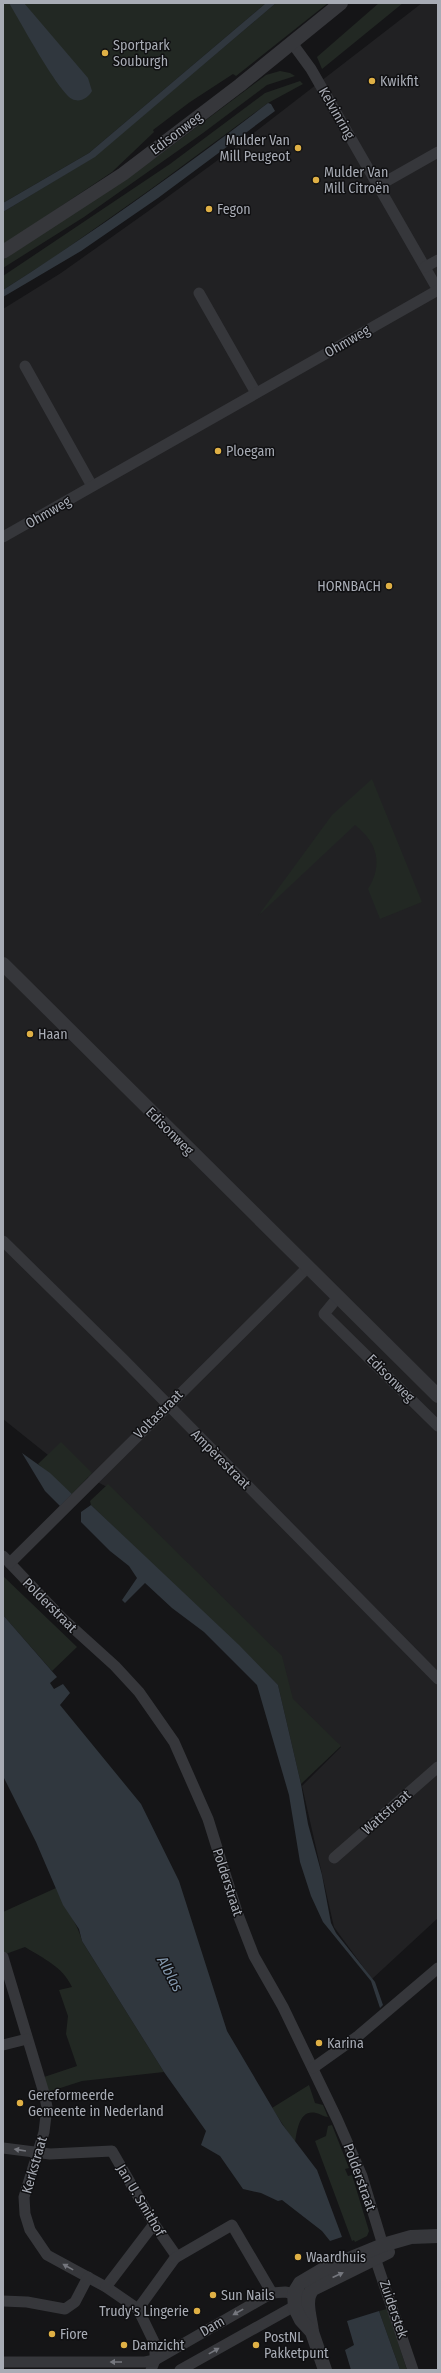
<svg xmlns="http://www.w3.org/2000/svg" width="441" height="2373" font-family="'Fira Sans Condensed',sans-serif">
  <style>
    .built { fill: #212123 }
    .green { fill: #222823 }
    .water { fill: #30373e }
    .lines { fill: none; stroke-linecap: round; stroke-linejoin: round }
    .minor { stroke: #36373b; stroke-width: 11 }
    .tertiary { stroke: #36373b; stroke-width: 14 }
    .oneway { fill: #75777e }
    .poi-dot { fill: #dfb045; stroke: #101012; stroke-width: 1.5 }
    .labels { text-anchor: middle; stroke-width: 3; stroke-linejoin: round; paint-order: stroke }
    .poi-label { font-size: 14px; fill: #a8acb5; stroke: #101012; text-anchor: start }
    .street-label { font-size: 14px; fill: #a8acb5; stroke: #101012 }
    .water-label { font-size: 15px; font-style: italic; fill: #8398ad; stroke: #101012 }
  </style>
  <rect width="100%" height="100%" fill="#151517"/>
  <path class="built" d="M422,3H438V1918L372,1979L334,1927L302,1786L341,1747L293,1701L107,1487L53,1459L3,1419V309L61,273L147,212L237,146Z"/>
  <g class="green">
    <path d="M3,3H266L89,153L3,203Z"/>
    <path d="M276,3H328L236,76L233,74L190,102L153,130L154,132L112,172L3,245V212L94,157Z"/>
    <path d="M379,3H403L322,69L317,57Z"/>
    <path d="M280,71L290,73L295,76L267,85L203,133L84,217L3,268V260L158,156L266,75Z"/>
    <path d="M300,81L303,84L268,103L151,189L53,258L3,290V276L170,164L265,93Z"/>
    <path d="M372,779L422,902L380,919L368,889C383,865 378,843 355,825L258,916L332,815Z"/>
    <path d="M61,1442L92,1473L72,1494L38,1464Z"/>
    <path d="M108,1484L282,1656L293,1699L341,1746L301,1784L278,1685L91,1505L90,1501Z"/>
    <path d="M3,1576L77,1647L52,1671L3,1615Z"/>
    <path d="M56,1888C64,1907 77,1921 82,1941L164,2072L82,2081L48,2092L44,2077L77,2066L66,2034L68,2016L59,1990L72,1987C62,1966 44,1959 25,1947L3,1955V1912Z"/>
    <path d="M309,2085L315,2103L323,2105L328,2117C324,2117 321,2114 316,2113C299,2109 297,2131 295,2143L272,2108Z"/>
    <path d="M332,2125L349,2168L345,2169L348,2176L352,2175L369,2231L367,2236L355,2242L354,2240L352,2241L315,2141L326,2136L328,2126Z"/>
    <path d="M387,2309L407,2370H400L379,2311Z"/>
  </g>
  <g class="water">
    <path d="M9,3H24L88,78L92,91C88,98 80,103 72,99C57,90 20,21 9,3Z"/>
    <path d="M266,3H276L95,157L3,212V203L89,153Z"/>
    <path d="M268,103L271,104L275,111L158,198L81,251L3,297V290C94,232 182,169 268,103Z"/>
    <path d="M22,1453L50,1473L72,1494L60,1506L45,1491Z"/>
    <path d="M91,1505L239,1645L278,1685L301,1784L308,1824L322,1875L331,1923L336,1933L375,1982L383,2005L380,2008L371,1981L323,1922L311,1896L300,1862L289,1795L257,1685L204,1632L172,1608L145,1583L125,1603L122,1600L137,1578L129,1566L110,1551L81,1522V1512Z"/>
    <path d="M3,1615L57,1677L50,1683L54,1689L63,1684L70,1693L60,1705L141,1804L179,1881L227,2031L282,2124L317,2170L342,2237L330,2241L322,2231L282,2200L278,2201L261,2193L243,2189L220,2156L201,2145L206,2131L164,2072L82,1941L79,1929L63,1905L36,1842L3,1776Z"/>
    <path d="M379,2311L400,2370H351L345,2350L354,2345L347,2321Z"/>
  </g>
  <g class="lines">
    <g class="minor">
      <path d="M292,43L311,69L438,290"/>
      <path d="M378,186L438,152"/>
      <path d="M425,267L438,260"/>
      <path d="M199,293L256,393"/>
      <path d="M25,366L92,486"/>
      <path d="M3,537L438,290"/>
      <path d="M3,1241L123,1359L438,1679"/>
      <path d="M338,1297L324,1314L438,1426"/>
      <path d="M3,1556L62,1618L115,1666L139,1692L174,1742L208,1819L237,1912L254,1956L283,2007L337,2119L362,2176L385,2252"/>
      <path d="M10,1563L308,1267"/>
      <path d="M334,1858L438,1767"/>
      <path d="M3,1957L44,2093L47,2107L44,2132L24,2197L25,2214L30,2230L47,2255L106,2287L138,2309L155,2344V2360L151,2370"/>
      <path d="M3,2045L27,2039"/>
      <path d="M313,2068L358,2036L438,1968"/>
      <path d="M3,2148L50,2154L112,2151L154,2224L175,2254V2258L138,2309"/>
      <path d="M373,2252L413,2370"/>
      <path d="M175,2258L232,2225L272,2293"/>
      <path d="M106,2287L154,2224"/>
      <path d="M3,2301L27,2302L65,2309L75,2302L88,2277"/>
      <path d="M3,2362H145L155,2360L272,2293L285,2292L302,2295"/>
      <path d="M180,2370L300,2303"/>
    </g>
    <g class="tertiary">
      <path d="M3,252L123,174L240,85L341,3"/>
      <path d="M3,964L438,1396"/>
      <path d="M312,2332C311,2319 303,2299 313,2289L388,2252"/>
      <path d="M325,2370L312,2332L301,2320L295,2308L294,2293L300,2283L322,2270L383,2245L411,2237L438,2236"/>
    </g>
  </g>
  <defs><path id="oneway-solid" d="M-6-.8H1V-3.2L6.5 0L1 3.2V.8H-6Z"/></defs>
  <g class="oneway">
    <use href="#oneway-solid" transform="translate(20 2150) rotate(-171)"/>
    <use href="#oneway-solid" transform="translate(68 2267) rotate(-151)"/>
    <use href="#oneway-solid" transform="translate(338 2275) rotate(-25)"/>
    <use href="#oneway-solid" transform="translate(238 2312) rotate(151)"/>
    <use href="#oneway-solid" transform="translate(214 2351) rotate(-29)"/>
    <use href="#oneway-solid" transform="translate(116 2362) rotate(-180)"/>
  </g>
  <g class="poi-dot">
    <circle cx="105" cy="53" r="4"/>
    <circle cx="372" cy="81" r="4"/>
    <circle cx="298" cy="148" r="4"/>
    <circle cx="316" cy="180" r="4"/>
    <circle cx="209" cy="209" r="4"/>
    <circle cx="218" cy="451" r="4"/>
    <circle cx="389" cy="586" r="4"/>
    <circle cx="30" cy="1034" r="4"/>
    <circle cx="319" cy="2043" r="4"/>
    <circle cx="20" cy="2103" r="4"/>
    <circle cx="298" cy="2257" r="4"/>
    <circle cx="213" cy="2295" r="4"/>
    <circle cx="197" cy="2311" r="4"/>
    <circle cx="52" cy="2334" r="4"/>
    <circle cx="124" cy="2345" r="4"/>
    <circle cx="256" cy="2345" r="4"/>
  </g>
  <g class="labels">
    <g class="poi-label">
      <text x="113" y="50">Sportpark<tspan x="113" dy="16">Souburgh</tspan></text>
      <text x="380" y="86">Kwikfit</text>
      <text x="290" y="145" text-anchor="end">Mulder Van<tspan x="290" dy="16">Mill Peugeot</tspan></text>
      <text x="324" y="177">Mulder Van<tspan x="324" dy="16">Mill Citroën</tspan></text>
      <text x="217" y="214">Fegon</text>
      <text x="226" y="456">Ploegam</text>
      <text x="381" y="591" text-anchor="end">HORNBACH</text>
      <text x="38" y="1039">Haan</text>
      <text x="327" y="2048">Karina</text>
      <text x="28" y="2100">Gereformeerde<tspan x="28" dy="16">Gemeente in Nederland</tspan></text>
      <text x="306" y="2262">Waardhuis</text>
      <text x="221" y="2300">Sun Nails</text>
      <text x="189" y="2316" text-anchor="end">Trudy's Lingerie</text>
      <text x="60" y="2339">Fiore</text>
      <text x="264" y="2342">PostNL<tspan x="264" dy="16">Pakketpunt</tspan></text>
      <text x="132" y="2350">Damzicht</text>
    </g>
    <g class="street-label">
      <text transform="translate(337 113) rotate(60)" y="5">Kelvinring</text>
      <text transform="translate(176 133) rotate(-37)" y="5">Edisonweg</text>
      <text transform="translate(347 341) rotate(-30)" y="5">Ohmweg</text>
      <text transform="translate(48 512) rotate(-30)" y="5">Ohmweg</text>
      <text transform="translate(170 1131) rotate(45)" y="5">Edisonweg</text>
      <text transform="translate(391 1378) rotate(45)" y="5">Edisonweg</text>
      <text transform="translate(158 1414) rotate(-45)" y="5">Voltastraat</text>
      <text transform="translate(221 1459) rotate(45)" y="5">Ampèrestraat</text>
      <text transform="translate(50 1605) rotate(45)" y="5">Polderstraat</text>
      <text transform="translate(386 1812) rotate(-41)" y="5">Wattstraat</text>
      <text transform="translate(228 1882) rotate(72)" y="5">Polderstraat</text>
      <text transform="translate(34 2165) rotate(-74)" y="5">Kerkstraat</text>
      <text transform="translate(360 2177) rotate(70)" y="5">Polderstraat</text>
      <text transform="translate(141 2200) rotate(59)" y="5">Jan U. Smithof</text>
      <text transform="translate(394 2309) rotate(71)" y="5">Zuiderstek</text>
      <text transform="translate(212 2326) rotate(-30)" y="5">Dam</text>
    </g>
    <g class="water-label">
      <text transform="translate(170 1974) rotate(62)" y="5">Alblas</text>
    </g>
  </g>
  <rect width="441" height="2373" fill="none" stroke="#a8acb5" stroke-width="8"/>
</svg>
